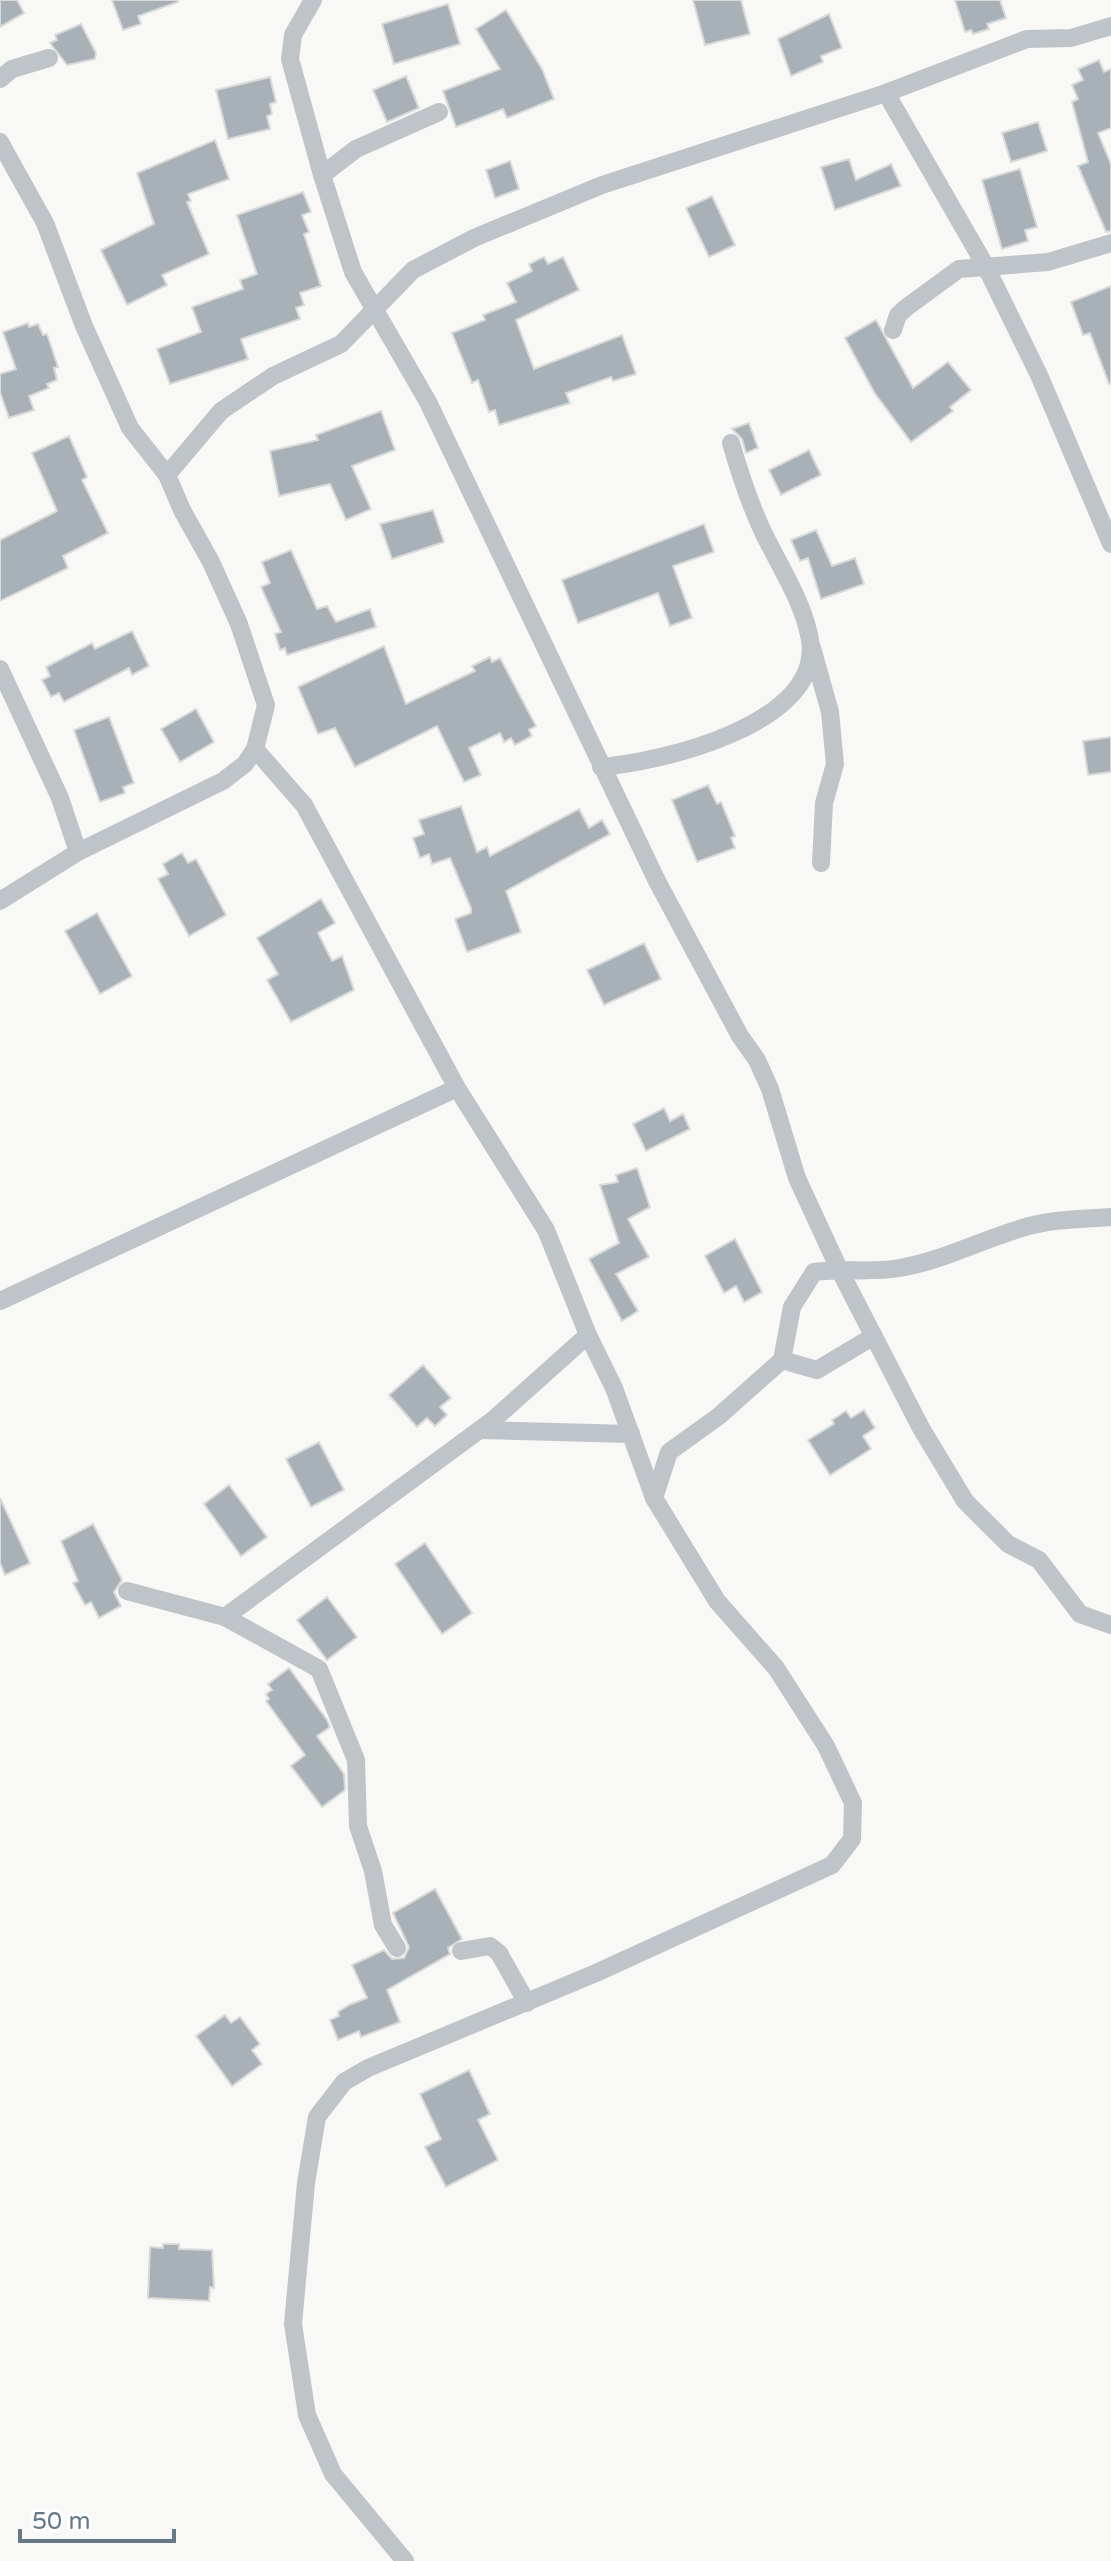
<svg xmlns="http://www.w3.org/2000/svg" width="1111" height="2561" font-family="'Varela Round',sans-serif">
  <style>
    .building { fill: #a8b1b7; stroke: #dadad8; stroke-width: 2 }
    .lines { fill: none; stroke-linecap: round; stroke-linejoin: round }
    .minor { stroke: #bfc4c8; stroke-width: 18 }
  </style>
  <rect width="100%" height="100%" fill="#f8f8f6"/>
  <g class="building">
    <path d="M0,0H17L24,13L0,27Z"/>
    <path d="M112,0H177L178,2L138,16L141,24L123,30Z"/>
    <path d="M693,0H741L750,34L705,45Z"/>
    <path d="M955,0H1000L1006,18L987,24L989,29L973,34L971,30L965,32Z"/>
    <path d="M448,4L460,44L394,64L382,24Z"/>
    <path d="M506,10L542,69L554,99L507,118L503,109L456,127L443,91L500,69L476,29Z"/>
    <path d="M829,14L842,48L821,56L823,62L791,76L778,39Z"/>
    <path d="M81,24L96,53L95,59L67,65L50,43L57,40L55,35Z"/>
    <path d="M1099,60L1104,72L1111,69V128L1098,133L1111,164V231L1106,232L1078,166L1088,162L1072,102L1078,99L1072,85L1083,80L1078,69Z"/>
    <path d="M406,76L419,108L387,122L373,90Z"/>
    <path d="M270,77L276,102L270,104L272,114L267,116L270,129L228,139L216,90Z"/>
    <path d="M1038,122L1047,151L1011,162L1002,133Z"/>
    <path d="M215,140L229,179L188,194L191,201L187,202L209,254L162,275L167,285L127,305L101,250L154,224L137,173Z"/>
    <path d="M849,159L856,180L891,164L901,186L835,210L821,167Z"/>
    <path d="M510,161L519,189L495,198L486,170Z"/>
    <path d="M1020,169L1037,227L1025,230L1028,241L1002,249L982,180Z"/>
    <path d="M303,192L311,212L302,215L309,232L304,234L321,286L300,293L304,305L296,308L300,319L241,339L248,359L170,384L157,349L201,332L192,307L243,289L240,280L257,274L237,215Z"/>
    <path d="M712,196L735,245L709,257L686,208Z"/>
    <path d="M544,257L548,264L563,257L579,290L516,320L534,369L622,335L636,374L613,381L611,377L566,393L570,403L499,425L495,410L489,412L478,380L472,383L452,333L485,320L483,315L516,302L507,283L532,271L529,264Z"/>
    <path d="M1111,286V383L1109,384L1090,333L1083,335L1071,302Z"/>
    <path d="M876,320L913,388L948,362L971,390L950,407L953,411L911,442L874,392L845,338Z"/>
    <path d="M28,323L29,327L38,324L43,335L47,334L58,367L54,368L57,380L47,384L49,388L29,396L34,410L9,418L0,392V374L16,369L3,332Z"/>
    <path d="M381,411L395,450L352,466L371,509L346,520L330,484L279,496L270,451L318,440L316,435Z"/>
    <path d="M749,423L758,448L746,453L742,439L732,429Z"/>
    <path d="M69,436L87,477L82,480L108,533L63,556L68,568L0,601V540L57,511L32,453Z"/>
    <path d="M809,450L821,475L781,495L769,470Z"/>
    <path d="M433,510L444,542L392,559L380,524Z"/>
    <path d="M704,524L714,552L673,566L692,618L670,626L658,593L578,623L562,580Z"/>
    <path d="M816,530L832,566L855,558L864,584L821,599L808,558L800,561L791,540Z"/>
    <path d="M291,550L317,609L327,606L336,622L370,609L376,627L287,655L285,648L280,650L275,634L281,632L261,587L270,583L262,562Z"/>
    <path d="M132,631L149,666L132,675L129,668L64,702L59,693L51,697L42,680L50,676L46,667L92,643L95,649Z"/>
    <path d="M384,646L406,704L475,671L472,666L490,657L492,662L500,658L536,726L529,730L532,736L515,745L511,738L504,742L500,733L469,748L481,775L464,782L437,726L355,767L335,728L318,734L298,687Z"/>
    <path d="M196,709L214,742L180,762L161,729Z"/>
    <path d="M109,717L134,783L123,787L125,793L100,802L74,730Z"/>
    <path d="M1111,737V772L1088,775L1083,741Z"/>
    <path d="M708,785L717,804L721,802L735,836L731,838L735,848L697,862L672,800Z"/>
    <path d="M461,806L477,852L487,847L490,856L579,809L589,828L602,820L610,834L506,891L521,932L467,952L455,919L471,913V908L450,858L432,864L429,854L420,858L413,838L424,834L419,820Z"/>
    <path d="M182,853L188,863L196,859L226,915L189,936L158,879L168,874L163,864Z"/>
    <path d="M321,899L335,923L318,933L332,961L342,956L354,990L291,1022L267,980L278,974L257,938Z"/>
    <path d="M97,913L132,976L100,994L65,931Z"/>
    <path d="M644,943L661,979L604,1005L587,970Z"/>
    <path d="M664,1108L670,1121L683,1114L690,1129L646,1151L633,1124Z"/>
    <path d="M637,1168L650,1207L628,1219L649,1257L616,1274L638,1311L622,1321L589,1259L619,1243L600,1185L618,1182L616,1175Z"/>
    <path d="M735,1239L762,1292L744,1302L736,1286L724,1293L705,1256Z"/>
    <path d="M423,1365L451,1398L440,1407L447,1415L435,1426L427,1418L417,1427L389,1395Z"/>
    <path d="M864,1410L875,1428L863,1436L871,1449L830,1475L808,1440L834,1424L832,1420L846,1411L851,1418Z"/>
    <path d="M319,1442L344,1490L311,1507L286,1459Z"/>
    <path d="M229,1485L267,1537L241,1556L204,1504Z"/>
    <path d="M0,1498L30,1563L5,1575L0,1563Z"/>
    <path d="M93,1524L122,1580L114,1592L121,1606L99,1618L91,1602L85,1605L73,1583L78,1581L61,1541Z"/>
    <path d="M425,1543L472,1613L442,1634L395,1564Z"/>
    <path d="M327,1597L357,1637L327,1660L297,1620Z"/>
    <path d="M289,1668L327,1720L330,1727L317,1736L344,1774L345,1790L322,1807L291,1766L305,1755L266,1701L269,1699L266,1694L272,1690L268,1684Z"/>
    <path d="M435,1889L462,1939L448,1948L450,1954L387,1990L400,2022L361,2037L359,2031L338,2040L330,2020L339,2016L338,2012L349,2005L367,1998L352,1965L384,1950L392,1959L404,1958L409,1947L393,1913Z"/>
    <path d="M225,2015L231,2023L240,2017L260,2044L252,2050L262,2064L232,2086L196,2036Z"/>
    <path d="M469,2070L490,2114L478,2120L498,2160L446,2187L425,2147L441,2139L420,2094Z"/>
    <path d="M163,2244H179V2249L212,2250L214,2288L210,2287L209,2301L148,2298L150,2247L163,2248Z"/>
  </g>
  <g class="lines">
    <g class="minor">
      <path d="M313,0L293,35L290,59L322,175L353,272L428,402L657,881L740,1036L757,1060L770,1089L797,1178L839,1269L921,1428L965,1501L1008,1544L1039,1560L1080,1614L1111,1625"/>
      <path d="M0,79L12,69L49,58"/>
      <path d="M886,93L1027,39L1071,38L1111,26"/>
      <path d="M0,142L45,223L84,326L130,428L167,475L182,510L211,562L239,624L266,705L255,749L245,764L223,781L78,852L0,901"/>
      <path d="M322,175L356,149L439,112"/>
      <path d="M893,330L898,315L907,307L959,269L1048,262L1111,243"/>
      <path d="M167,475L221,411L273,376L341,344L413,270L474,238L602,185L886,93L985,265L1039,375L1111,544"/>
      <path d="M812,648L830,712L835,764L824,803L821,863"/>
      <path d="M0,669L60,798L78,852"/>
      <path d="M255,749L304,805L457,1088L546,1230L588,1335L614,1388L654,1498L717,1601L776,1668L826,1746L853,1803L852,1839L832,1865L596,1973L368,2068L344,2082L317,2117L306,2183L293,2324L307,2415L333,2474L405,2561"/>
      <path d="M601,767C662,762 823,724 810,640C804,603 780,567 764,534C750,505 740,474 731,443"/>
      <path d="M0,1301L457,1088"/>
      <path d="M782,1360L817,1370L874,1336"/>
      <path d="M480,1430L631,1434"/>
      <path d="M654,1498L669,1452L719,1416L782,1360L792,1307L814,1272C844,1268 871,1273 900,1268C941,1261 979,1241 1019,1229C1048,1219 1080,1219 1111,1217"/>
      <path d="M127,1591L225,1617L493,1420L588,1335"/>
      <path d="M225,1617L319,1669L356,1760L358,1826L373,1871L383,1925L397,1948"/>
      <path d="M461,1951L490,1946L499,1953L527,2003"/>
    </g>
  </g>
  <path d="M20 2529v12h154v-12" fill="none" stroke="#677986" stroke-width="4"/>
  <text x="32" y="2529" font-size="24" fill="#677986" stroke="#ffffff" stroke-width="6" paint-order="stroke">50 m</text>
</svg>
